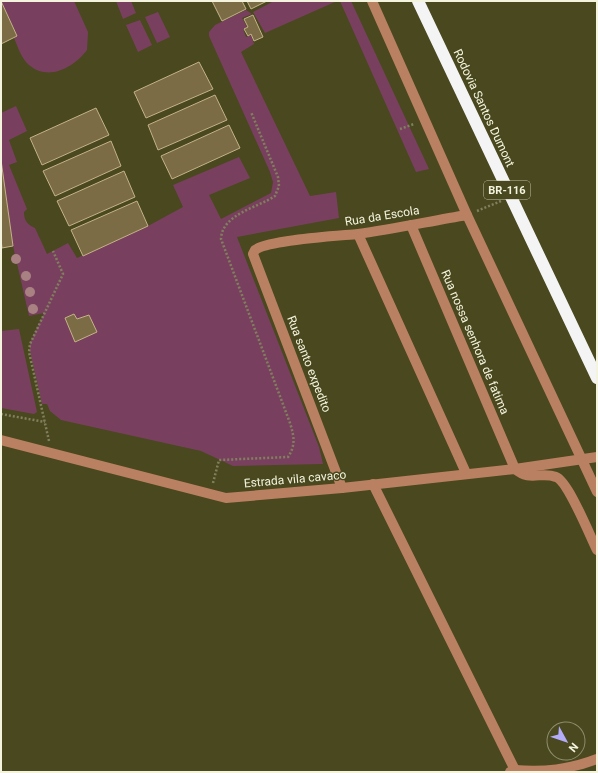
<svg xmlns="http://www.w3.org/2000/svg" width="598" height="773" font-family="Roboto,sans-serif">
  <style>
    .green { fill: #78405e }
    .building { fill: #7c6c45; stroke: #c4b289 }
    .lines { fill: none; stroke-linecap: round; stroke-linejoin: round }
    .path { stroke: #81805e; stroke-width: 2.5; stroke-dasharray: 2 2; stroke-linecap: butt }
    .minor { stroke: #ba8062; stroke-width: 10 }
    .highway { stroke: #f4f4f4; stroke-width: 12 }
    .tree { fill: #a98183 }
    .labels { text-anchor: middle; stroke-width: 3; stroke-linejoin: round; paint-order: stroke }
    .shield { fill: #49481f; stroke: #c1c0a5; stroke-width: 1 }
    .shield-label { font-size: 11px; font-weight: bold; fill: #f4f4de }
    .street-label { font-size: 12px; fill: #f4f4de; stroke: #49481f }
  </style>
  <rect width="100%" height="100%" fill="#49481f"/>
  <g class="green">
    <path d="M1,1H74L88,32L87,50C74,67 49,82 29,65C21,58 18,47 14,38L17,36Z"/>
    <path d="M116,1H131L136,13L123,19Z"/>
    <path d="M274,1H337L265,33L253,12Z"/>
    <path d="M340,1H351L429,169L416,172Z"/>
    <path d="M246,10L252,14L242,18L247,27L243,29L246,37L251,35L254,44L241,52L310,196L336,192L339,218L237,237L319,447L323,464L233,466L201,451L61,420L50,411L47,404H42L30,351V343L44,313L29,316L13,246L1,160V113L16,106L27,131L9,140L17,162L9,165L27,209L24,212C24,221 28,225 35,228L47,254L68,243L77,258L148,226L183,207L173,185L239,157L250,178L209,195L221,219L271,193L273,182L270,172L209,36V32L215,25Z"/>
    <path d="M158,12L170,37L157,43L145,17Z"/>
    <path d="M140,20L152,45L138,52L126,25Z"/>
    <path d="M19,329L37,412L34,414L1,408V331Z"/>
  </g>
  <g class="building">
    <path d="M1,1L17,36L1,44Z"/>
    <path d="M212,1H242L246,9L222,21Z"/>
    <path d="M247,1H267L251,9Z"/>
    <path d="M253,15L263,37L254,41L251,34L248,36L244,29L248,27L244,19Z"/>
    <path d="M199,62L213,89L146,118L134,92Z"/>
    <path d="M215,95L227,120L158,150L148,125Z"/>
    <path d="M96,108L109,135L42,165L30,138Z"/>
    <path d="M229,125L240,148L172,179L161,156Z"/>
    <path d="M111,141L121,166L55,196L43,171Z"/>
    <path d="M1,160L13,246L2,248L1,239Z"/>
    <path d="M124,171L135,197L69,226L57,201Z"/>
    <path d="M137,201L148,226L83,256L71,230Z"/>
    <path d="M74,314L77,319L89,315L97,332L75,342L65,318Z"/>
  </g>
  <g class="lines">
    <g class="path">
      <path d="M400,129L414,124"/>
      <path d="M477,211L501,201"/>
      <path d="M1,414L45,422"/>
      <path d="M49,441L29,352L30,344L63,274L53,251"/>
      <path d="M213,483L219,460L288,457C296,445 294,436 290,423L221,239C222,214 257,208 275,196L279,186L278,177L251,112"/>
    </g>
    <g class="minor">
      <path d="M372,1L467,215L597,492"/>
      <path d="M411,225L515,469C530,482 541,471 556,477C568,481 590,536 597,550"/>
      <path d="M358,234L466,473"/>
      <path d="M1,440L226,498L342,488L515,469L597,457"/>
      <path d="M373,484L515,770L510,772"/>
      <path d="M342,488L253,254L255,250C268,240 337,236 358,234C394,229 431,221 467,215"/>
      <path d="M515,770C544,772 569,770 597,759"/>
    </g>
    <path class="highway" d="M418,1L597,378"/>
  </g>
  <g class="tree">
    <circle cx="16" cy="259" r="5"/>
    <circle cx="26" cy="276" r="5"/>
    <circle cx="30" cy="292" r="5"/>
    <circle cx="33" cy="309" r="5"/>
  </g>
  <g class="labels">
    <rect class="shield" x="484" y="181" width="46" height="18" rx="3"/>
    <g class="shield-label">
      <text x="507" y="194">BR-116</text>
    </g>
    <g class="street-label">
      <text transform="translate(484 108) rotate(65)" y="4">Rodovia Santos Dumont</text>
      <text transform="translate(382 216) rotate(-9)" y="4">Rua da Escola</text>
      <text transform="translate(475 342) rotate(67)" y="4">Rua nossa senhora de fatima</text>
      <text transform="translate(309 364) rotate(69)" y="4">Rua santo expedito</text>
      <text transform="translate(295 479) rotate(-5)" y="4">Estrada vila cavaco</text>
    </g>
  </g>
  <rect width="598" height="773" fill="none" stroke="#f4f4de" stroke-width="4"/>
  <g transform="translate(566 741) rotate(130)"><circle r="19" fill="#49481f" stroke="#8d8d6b"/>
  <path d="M0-3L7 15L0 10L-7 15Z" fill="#b3adf9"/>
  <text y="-6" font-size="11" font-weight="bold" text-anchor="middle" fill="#f4f4de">N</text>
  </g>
</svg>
